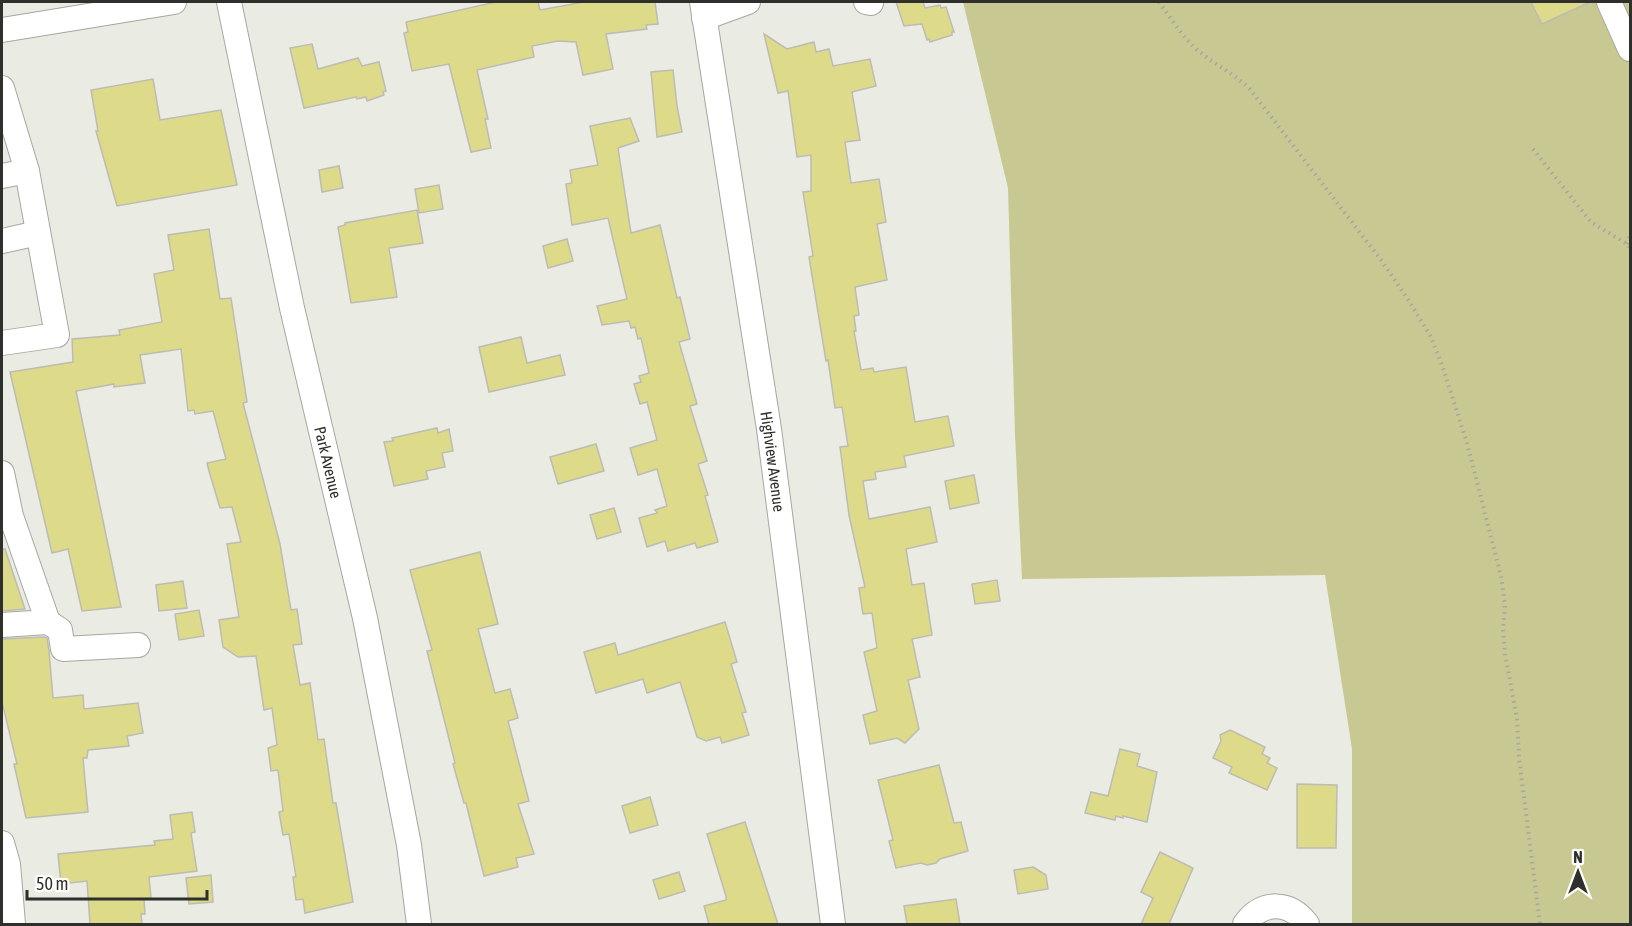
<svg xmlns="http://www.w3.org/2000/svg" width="1632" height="926" font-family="'Asap Condensed',sans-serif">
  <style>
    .green { fill: #c8c892 }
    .building { fill: #dddb89; stroke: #bcbcb4; stroke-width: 1.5 }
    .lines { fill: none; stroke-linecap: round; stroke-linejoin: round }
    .minor-casing { stroke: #a6a79f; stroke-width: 26 }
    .path { stroke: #a6a7a0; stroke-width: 4; stroke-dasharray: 1.5 4.5; stroke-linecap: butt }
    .minor { stroke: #fff; stroke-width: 24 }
    .labels { text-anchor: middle; stroke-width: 4.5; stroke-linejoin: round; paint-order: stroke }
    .street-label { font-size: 16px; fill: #2f2f2c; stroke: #fffffe }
  </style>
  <rect width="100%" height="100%" fill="#eaebe2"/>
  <path class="green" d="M963,2H1630V924H1352V749L1325,575L1022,579L1015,434L1008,188Z"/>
  <g class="building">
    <path d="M496,2H538L540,10L584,2H655L658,24L646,25L647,29L606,34L613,69L583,75L576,42L558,41L532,46L534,57L477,70L488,119H485L491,148L471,152L449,64L412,71L404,33L408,32L406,22Z"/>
    <path d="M896,2H923L925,8L940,5L941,8L946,7L954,32H952V35L930,42L929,39L927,40L922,24L904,26Z"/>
    <path d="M1531,2H1590L1542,24Z"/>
    <path d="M764,34L787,49L814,42L816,52L829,49L833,66L870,59L876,86L852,92L860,140L845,142L851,183L879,179L886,222L877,224L887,280L855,287L859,315L854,316L856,331H854L861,370L873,368L874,372L906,367L915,422L948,416L954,446L904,456L906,467L875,472L876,479L863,481L869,519L930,507L937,542L906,549L912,585L924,583L932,635L912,639L920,677L908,680L919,729L905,743L897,738L870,744L863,715L877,711L864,652L877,648L872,613L863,614L859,588L865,587L849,515L840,447L848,446L842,407L835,408L828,360L826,361L809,257L813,256L803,192L811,191V155L797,157L788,91L778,93Z"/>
    <path d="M312,44L318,69L358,58L362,66L379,62L386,91L383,92L384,95L367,101L366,97L357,99L356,97L304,108L290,48Z"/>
    <path d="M673,70L677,106L682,132L657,137L651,72Z"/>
    <path d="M153,79L160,120L221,110L237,185L117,206L96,131H98L91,90Z"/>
    <path d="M630,118L639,141L618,148L631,233L660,225L677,298L680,297L690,339L679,342L697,404L690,406L707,461L698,464L708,495L705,496L718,542L697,548L695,543L668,551L665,541L647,547L639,518L657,513L655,510L667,506L657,469L638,475L630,448L657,440L647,402L640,404L634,384L641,382L639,376L649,373L641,338L638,339L635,327L631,328L629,321L602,325L597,306L627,299L608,218L572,225L566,184L572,183L570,170L598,165L590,126Z"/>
    <path d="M339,166L343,188L322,192L319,170Z"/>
    <path d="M439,185L443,209L419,213L415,189Z"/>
    <path d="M417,210L423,243L389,248L397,297L351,303L338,227L345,225V223Z"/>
    <path d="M209,229L220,299L231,298L247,402L243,403L280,544L291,610L297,609L302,644L293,645L300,685L310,683L318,740L324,739L333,803H336L353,902L305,913L303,899L296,900L293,877H296L289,834L283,835L279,812L283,811L278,770L271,771L268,748L277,745L272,708L264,710L256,656L238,657L223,647L219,620L239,617L227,544L241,542L232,507L220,508L209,471L207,463L226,459L213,411L195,414L194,410L188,411L181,349L140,355L145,383L114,387V384L76,391L121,607L82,611L68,549L52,553L10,372L73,362L72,339L120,335L119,330L162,322L154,274L174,270L168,235Z"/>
    <path d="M567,239L573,261L548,268L543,246Z"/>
    <path d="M521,337L527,363L560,355L565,375L489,392L479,347Z"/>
    <path d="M437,428L438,433L449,429L453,451L442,453L445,467L426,471L428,479L394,486L384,442L393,441L392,438Z"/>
    <path d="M596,444L604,471L558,484L550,457Z"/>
    <path d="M974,475L979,503L950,509L945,481Z"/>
    <path d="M614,508L621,532L597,539L590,515Z"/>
    <path d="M2,549H5L25,609L2,611Z"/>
    <path d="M480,552L498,624L478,629L495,693L510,689L518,718L508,721L529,801L518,804L534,854L516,858L518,867L484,876L466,803H464L453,764L455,763L427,651L432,650L410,570Z"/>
    <path d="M997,580L1000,601L975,604L972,584Z"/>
    <path d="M183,581L187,608L159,611L156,585Z"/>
    <path d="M199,610L204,636L179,640L175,614Z"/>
    <path d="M725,622L737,662L731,664L746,712L742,713L749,735L722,743L720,737L706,741L697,737L680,682L647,693L643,679L596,693L584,652L615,643L618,655Z"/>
    <path d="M44,637L47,638L49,651L53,698L83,695L84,709L138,703L143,733L127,736L129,746L88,750L87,758H83L88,812L26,818L14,764H17L2,702V639Z"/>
    <path d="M1230,730L1265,747L1262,754L1270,758L1267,763L1277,768L1267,790L1229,773L1232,767L1213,758L1221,741L1220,735Z"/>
    <path d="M1120,749L1140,754L1137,766L1157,772L1147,822L1123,816V818L1116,816L1115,820L1085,813L1091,792L1108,796Z"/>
    <path d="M939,765L954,823L961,822L968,851L940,859L936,863L927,865L921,863L896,868L889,841L893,840L878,780Z"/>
    <path d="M1297,784L1337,785L1336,848H1297Z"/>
    <path d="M650,797L658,825L630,833L622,806Z"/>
    <path d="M192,812L195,832L191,833L197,871L149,877L151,898L144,899L145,914H141L142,924H90L87,881L61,884L58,854L155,845L154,841L173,839L170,815Z"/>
    <path d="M745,822L778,924H709L704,906L726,900V896L707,834Z"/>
    <path d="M1160,852L1193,868L1169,924H1141L1153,898L1141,892Z"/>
    <path d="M1033,867L1046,875L1048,889L1018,894L1014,870Z"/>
    <path d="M679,872L685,891L659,899L653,880Z"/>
    <path d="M211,875L213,902L189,904L186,878Z"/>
    <path d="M956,899L960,924H907L904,906Z"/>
  </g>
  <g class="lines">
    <defs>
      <g id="minor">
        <path id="s1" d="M229,2L292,308L365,618L409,845L419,924"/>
        <path id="s2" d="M702,2L769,429L833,924"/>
        <path d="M866,2L871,3"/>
        <path d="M1609,2L1630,49"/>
        <path d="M704,18L748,2"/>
        <path d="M2,30L174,2"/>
        <path d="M2,88L27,171L57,335L2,343"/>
        <path d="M2,176L27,171"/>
        <path d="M2,241L38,233"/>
        <path d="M2,473L11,516L48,622L2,625"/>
        <path d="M48,622L60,630L63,649L138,645"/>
        <path d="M2,843L8,864L13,924"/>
        <path d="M1245,924C1262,900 1290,901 1307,924"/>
      </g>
    </defs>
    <use href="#minor" class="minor-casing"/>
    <g class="path">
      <path d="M1159,2C1172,19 1183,39 1200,52C1216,65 1234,74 1249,88L1381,260L1409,301L1431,337L1442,365L1467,443L1501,576L1505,605L1503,630L1505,654L1517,719L1519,758L1540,924"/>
      <path d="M1533,149L1591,222L1627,244L1630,248"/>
      <path d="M1627,244L1630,236"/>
    </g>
    <use href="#minor" class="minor"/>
  </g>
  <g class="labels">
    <g class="street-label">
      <text dy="6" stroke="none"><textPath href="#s1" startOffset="471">Park Avenue</textPath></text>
      <text dy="6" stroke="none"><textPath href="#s2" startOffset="465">Highview Avenue</textPath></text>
    </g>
  </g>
  <rect width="1632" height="926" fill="none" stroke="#2f2f2c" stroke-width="6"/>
  <g transform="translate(1578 872)" stroke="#fffffe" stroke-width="4.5" paint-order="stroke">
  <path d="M0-4.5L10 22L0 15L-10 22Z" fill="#2f2f2c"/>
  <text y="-9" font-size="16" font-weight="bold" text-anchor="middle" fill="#2f2f2c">N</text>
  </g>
  <path d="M27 890v9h180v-9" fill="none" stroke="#2f2f2c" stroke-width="3"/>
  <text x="36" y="890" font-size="18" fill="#2f2f2c" stroke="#fffffe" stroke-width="4.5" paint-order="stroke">50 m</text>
</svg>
